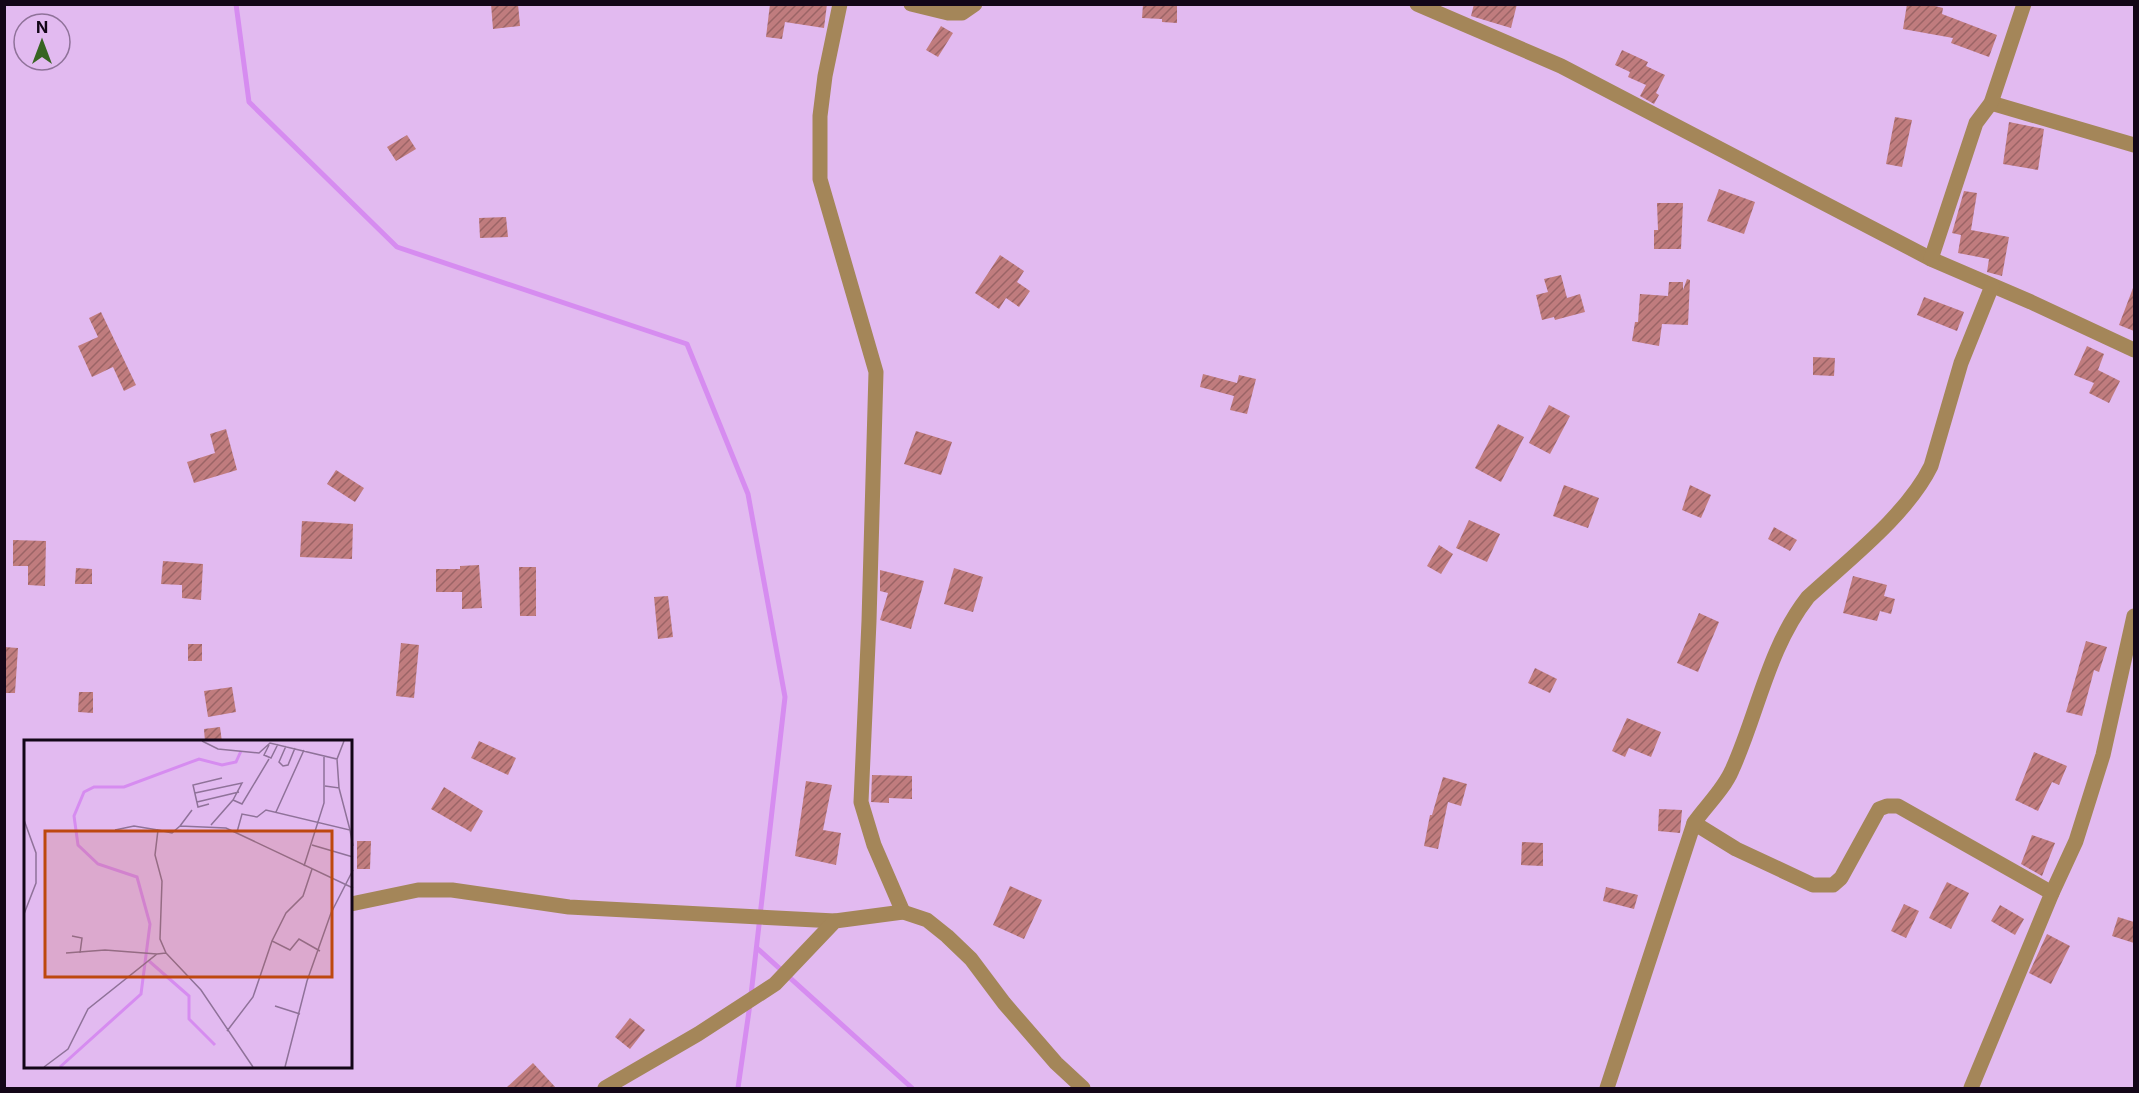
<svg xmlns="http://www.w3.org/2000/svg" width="2139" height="1093" font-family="Inter,sans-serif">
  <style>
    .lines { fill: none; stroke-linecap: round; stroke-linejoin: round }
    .stream { stroke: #d68cf0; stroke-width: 5 }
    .building { fill: url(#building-hatch) }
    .minor { stroke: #a48659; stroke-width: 15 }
    .inset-river { fill: none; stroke: #d68cf0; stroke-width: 3 }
    .inset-road { fill: none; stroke: #8f7299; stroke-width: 1.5 }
    .view { fill: #bd480e; fill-opacity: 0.15; stroke: #bd480e; stroke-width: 3 }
    .inset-edge { fill: none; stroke: #130617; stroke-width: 3 }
  </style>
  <defs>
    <pattern id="building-hatch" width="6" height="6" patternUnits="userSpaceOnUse" patternTransform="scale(1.5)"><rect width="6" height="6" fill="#c07c7e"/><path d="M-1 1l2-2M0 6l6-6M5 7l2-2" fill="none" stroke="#9b6466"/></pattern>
  </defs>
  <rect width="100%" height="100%" fill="#e2baf0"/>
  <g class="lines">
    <g class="stream">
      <path d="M236,4L249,102L397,247L687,344L748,494L785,697L751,995"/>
      <path d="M758,949L912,1088"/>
      <path d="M738,1088L750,1004"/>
    </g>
  </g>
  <g class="building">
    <path d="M491,4H518L520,26L493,29Z"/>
    <path d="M770,4H827L824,28L785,22L782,39L766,37Z"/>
    <path d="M1143,4H1177V23L1162,22V19L1142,18Z"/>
    <path d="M1474,4H1517L1511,28L1471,16Z"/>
    <path d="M1907,4H1927L1943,8L1942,14L1997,35L1989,57L1951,43L1953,38L1903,29Z"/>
    <path d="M941,26L953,33L938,57L926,50Z"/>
    <path d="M1622,50L1648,62L1646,66L1665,75L1656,93L1659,95L1654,104L1640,96L1646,85L1628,77L1630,72L1615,65Z"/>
    <path d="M1895,117L1912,120L1902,167L1886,164Z"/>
    <path d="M2009,122L2044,129L2038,170L2003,164Z"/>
    <path d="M407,135L416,149L396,161L387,147Z"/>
    <path d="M1719,189L1755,202L1744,234L1707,221Z"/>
    <path d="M1964,191L1977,193L1971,230L2009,237L2002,276L1987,272L1989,259L1958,253L1961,235L1952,233Z"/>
    <path d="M1657,203H1683L1681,249H1654V230H1658Z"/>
    <path d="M506,217L508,237L480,238L479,218Z"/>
    <path d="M1000,255L1024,271L1017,282L1030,291L1019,307L1006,298L999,309L975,293Z"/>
    <path d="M1561,275L1567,298L1580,294L1585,312L1555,320L1554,317L1542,320L1536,295L1548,292L1544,279Z"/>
    <path d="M1687,279L1690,280L1688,325L1662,324L1659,346L1632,341L1635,322H1638L1640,294L1668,296L1669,282H1683V290Z"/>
    <path d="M2133,288L2134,289V331L2119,325Z"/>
    <path d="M1924,297L1964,312L1957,331L1917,315Z"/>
    <path d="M101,312L136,385L124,391L113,367L92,377L78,346L98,337L89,318Z"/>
    <path d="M2087,346L2104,354L2098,370L2120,381L2109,403L2089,393L2094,383L2074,375Z"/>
    <path d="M1813,357L1835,358L1834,376L1813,375Z"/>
    <path d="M1203,374L1237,383L1239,375L1256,379L1247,414L1230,410L1234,396L1200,387Z"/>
    <path d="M1549,405L1570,416L1550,454L1529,443Z"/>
    <path d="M1498,424L1524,437L1501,482L1475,468Z"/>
    <path d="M226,429L237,470L194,483L187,462L215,453L210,434Z"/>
    <path d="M916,431L952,442L941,475L904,464Z"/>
    <path d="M336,470L364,488L355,502L327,484Z"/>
    <path d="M1564,485L1599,498L1588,528L1553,516Z"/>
    <path d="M1690,485L1711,495L1701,518L1682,510Z"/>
    <path d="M1469,520L1500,534L1487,562L1456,548Z"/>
    <path d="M302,521L353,524L352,559L300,557Z"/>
    <path d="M1774,527L1797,540L1790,551L1768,539Z"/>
    <path d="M13,540L46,541L45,586L28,585V566H13Z"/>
    <path d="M1439,545L1453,554L1441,574L1427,566Z"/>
    <path d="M163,561L203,564L201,600L182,598V585L161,584Z"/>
    <path d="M479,565L482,608L462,609V592H436V569H460V566Z"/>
    <path d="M519,567H536V616H520Z"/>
    <path d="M76,568L92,569V584H75Z"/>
    <path d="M954,568L983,577L973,612L944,604Z"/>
    <path d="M880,570L924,581L911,629L880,620L888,593L880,591Z"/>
    <path d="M1853,576L1887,585L1884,596L1895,599L1891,614L1880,611L1877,621L1843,613Z"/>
    <path d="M668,596L673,637L658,639L654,597Z"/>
    <path d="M1699,613L1719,622L1698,672L1677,663Z"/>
    <path d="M2086,641L2107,647L2099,672L2094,670L2082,716L2066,712Z"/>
    <path d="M401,643L419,645L414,698L396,696Z"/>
    <rect x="188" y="644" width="14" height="17"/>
    <path d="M4,647L18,648L15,693H4Z"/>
    <path d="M1535,668L1557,679L1550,693L1528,683Z"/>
    <path d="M232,687L236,712L208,717L204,691Z"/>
    <path d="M79,692H93V713L78,712Z"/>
    <path d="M1627,718L1661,732L1651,757L1629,748L1625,757L1612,751Z"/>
    <path d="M220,727L222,742H205L204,729Z"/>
    <path d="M479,741L516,758L508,775L471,758Z"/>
    <path d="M2034,752L2067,766L2059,785L2052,782L2038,811L2015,800Z"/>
    <path d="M872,775L912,776V799L889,798V803L871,802Z"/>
    <path d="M1443,777L1467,784L1461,806L1448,802L1438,849L1424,846L1430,815H1432Z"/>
    <path d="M806,781L832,785L823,830L841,833L836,865L795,856Z"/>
    <path d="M444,787L483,811L471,832L431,809Z"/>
    <path d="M1659,809L1682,810L1680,833L1658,831Z"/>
    <path d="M2032,835L2055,843L2042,876L2021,864Z"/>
    <path d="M357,841H371L370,869H357Z"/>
    <path d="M1522,842L1543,843V866L1521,865Z"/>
    <path d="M1947,882L1969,893L1951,929L1929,918Z"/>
    <path d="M1010,886L1042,900L1024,939L993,925Z"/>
    <path d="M1606,887L1638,895L1634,909L1603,901Z"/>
    <path d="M1904,904L1919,911L1906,938L1891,931Z"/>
    <path d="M2000,905L2024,919L2015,935L1991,921Z"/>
    <path d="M2118,917L2134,922V943L2112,936Z"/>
    <path d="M2047,934L2070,946L2051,984L2029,973Z"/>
    <path d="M630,1018L645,1030L630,1049L615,1037Z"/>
    <path d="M533,1063L557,1089H505Z"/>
  </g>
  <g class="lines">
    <g class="minor">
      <path d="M840,4L825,76L820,116V179L876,372L869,621L861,802L874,845L903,912"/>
      <path d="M911,4L948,13H962L975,4"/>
      <path d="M1417,4L1561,66L1931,259L2031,302L2134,350"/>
      <path d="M1991,103L2134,145"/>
      <path d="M1931,259L1976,123L1991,103L2024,4"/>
      <path d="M1992,286L1961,363L1931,466C1907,515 1848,560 1808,597C1768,648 1758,713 1732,770C1724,789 1706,806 1694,823L1736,849L1813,885H1833L1841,878L1879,809L1887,806H1898L2052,893"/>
      <path d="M351,904L418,890H452L569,907L835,921"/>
      <path d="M605,1088L698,1034L775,984L835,921L903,912L927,920L947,936L971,959L1004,1003L1056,1063L1083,1088"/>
      <path d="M1607,1088L1694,823"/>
      <path d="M1971,1088L2052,893L2076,841L2103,755L2134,616"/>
    </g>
  </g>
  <g transform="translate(24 740)">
    <rect width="328" height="328" fill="#e2baf0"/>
    <path class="inset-river" d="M125,221L165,256V279L191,305M36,327L117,254L126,184L113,137L74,124L54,105L50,76L60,52L70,47H100L175,19L198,25L212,22L217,11"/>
    <path class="inset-road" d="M178,1L194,9L235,13L246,3L313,19L320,1M245,5L240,15L247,18L254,4M262,6L255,22L259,26L264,25L271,8M301,46L315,48L313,19M315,48L326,90M171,53L218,43L209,60M173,62L215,52M185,64L174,67L169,45L198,38M252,72L280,10M0,80L12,113V143L0,174M187,85L209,60L218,64L245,19M156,86L168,70M91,90L110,86L134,90M213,92L218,74L233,77L242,70L326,90L329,106M288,105L329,117M280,126L300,63V17M288,129L279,156L262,173L248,201L266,210L275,199L296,211M48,196L58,198L56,213M42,213L81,210L133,214M142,213L136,199L138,141L131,115L134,90L148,93L156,86L202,88L329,148M251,266L276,274M203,291L229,257L248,201M20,327L44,309L64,269L133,214L142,213L177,250L229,327M261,327L283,241L307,173L329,130"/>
    <path class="view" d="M21,91H308V237H21Z"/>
    <rect width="328" height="328" class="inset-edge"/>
  </g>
  <rect width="2139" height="1093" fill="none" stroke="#130617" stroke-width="12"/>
  <g transform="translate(42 42)"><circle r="28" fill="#e2baf0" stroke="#8f7299" stroke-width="1.5"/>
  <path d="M0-4.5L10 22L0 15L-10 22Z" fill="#376422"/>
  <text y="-9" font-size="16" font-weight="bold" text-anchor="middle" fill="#130617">N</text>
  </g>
</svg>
